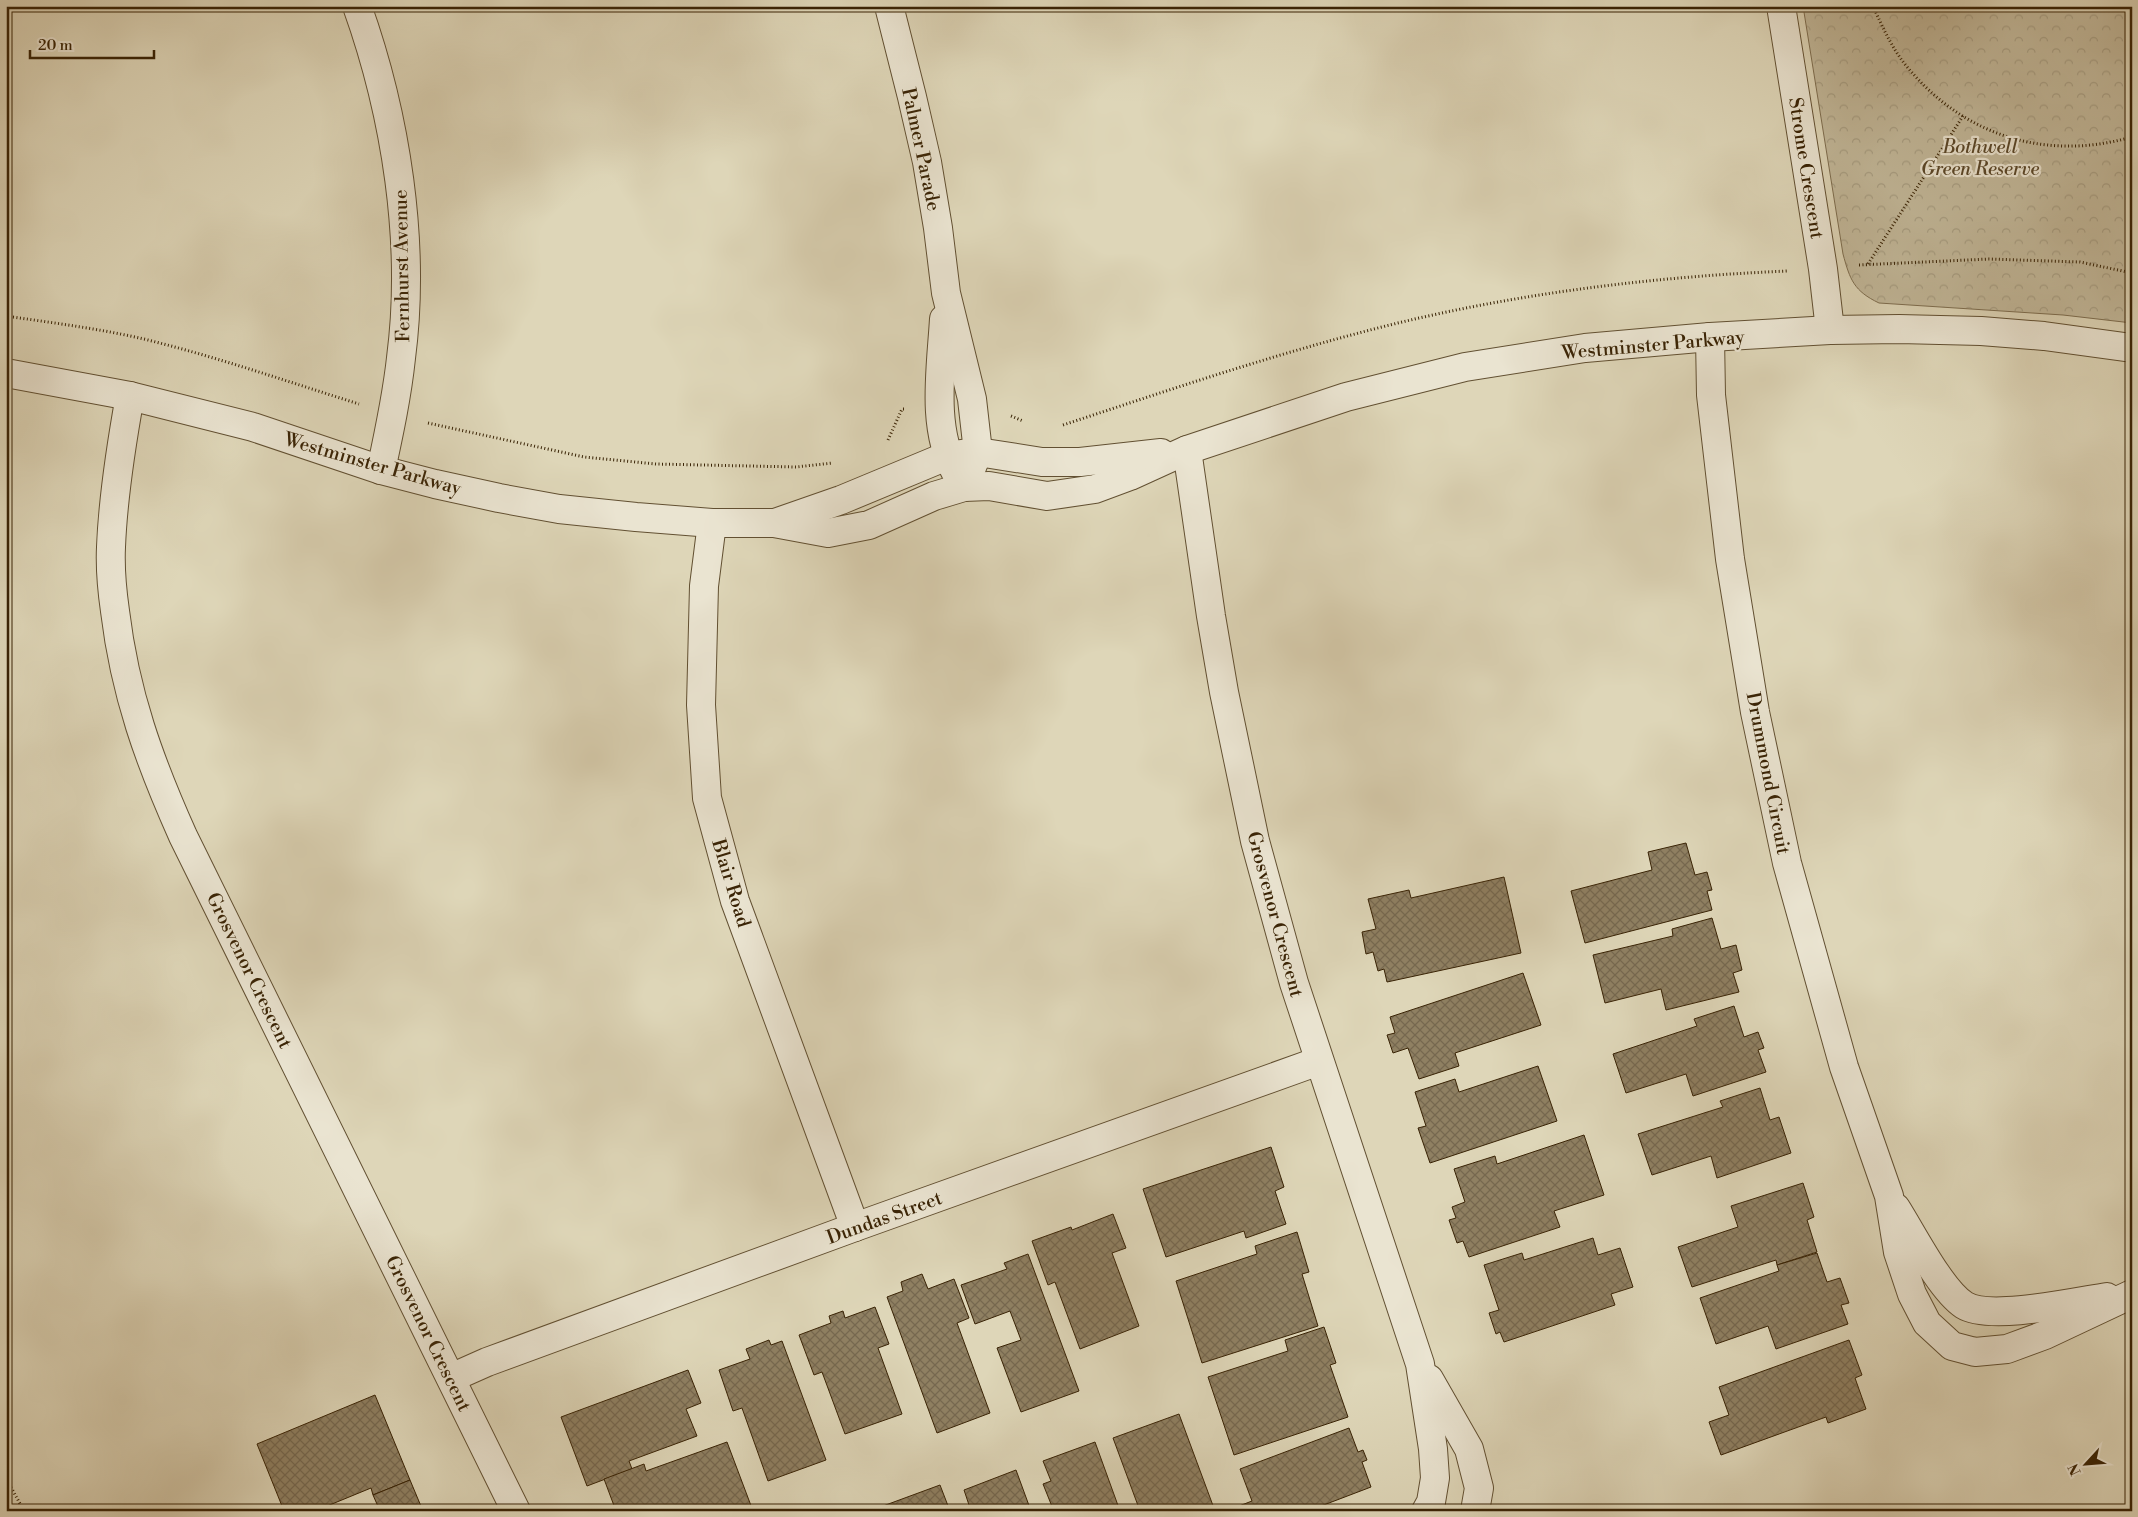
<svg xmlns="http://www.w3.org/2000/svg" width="2138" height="1517" font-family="'Libre Bodoni',serif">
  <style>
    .park { fill: url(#park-crowns); stroke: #7e6e50 }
    .building { fill: url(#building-cross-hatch); stroke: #392305 }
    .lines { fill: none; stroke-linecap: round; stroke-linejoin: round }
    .minor-casing { stroke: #625032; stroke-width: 30 }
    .path { stroke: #392305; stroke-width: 3; stroke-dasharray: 1 2.5; stroke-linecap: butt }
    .minor { stroke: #eae4d1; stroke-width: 28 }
    .labels { text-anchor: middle; stroke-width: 4.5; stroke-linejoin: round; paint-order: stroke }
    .park-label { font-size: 19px; font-style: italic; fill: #5b482a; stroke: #eae4d1 }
    .street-label { font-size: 19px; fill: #392305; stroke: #eae4d1 }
  </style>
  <defs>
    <pattern id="park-crowns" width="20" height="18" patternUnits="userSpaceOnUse" patternTransform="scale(1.25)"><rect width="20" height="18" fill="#c2b89a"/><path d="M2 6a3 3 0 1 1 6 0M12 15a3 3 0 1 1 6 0" fill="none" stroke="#a79e83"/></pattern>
    <pattern id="building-cross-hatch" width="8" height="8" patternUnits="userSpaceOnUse" patternTransform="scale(1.25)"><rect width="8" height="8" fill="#8f8062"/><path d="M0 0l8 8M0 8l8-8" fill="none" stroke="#76684f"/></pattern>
  </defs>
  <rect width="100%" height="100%" fill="#ded6b8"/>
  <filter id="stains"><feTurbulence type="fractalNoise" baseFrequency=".004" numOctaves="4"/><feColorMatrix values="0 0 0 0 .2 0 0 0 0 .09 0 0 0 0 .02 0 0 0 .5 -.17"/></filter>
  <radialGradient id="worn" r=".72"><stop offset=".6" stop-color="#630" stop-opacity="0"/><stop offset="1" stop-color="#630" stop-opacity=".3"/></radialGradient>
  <path class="park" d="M1803,6H2132V323L2063,315L1879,303C1854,291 1850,280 1843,254Z"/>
  <g class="building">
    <path d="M1686,843L1695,875L1707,872L1712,890L1707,891L1712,910L1585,943L1571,891L1652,870L1648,852Z"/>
    <path d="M1504,877L1521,953L1387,982L1384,969L1378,971L1373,952L1366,954L1362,932L1376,929L1368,899L1409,890L1411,898Z"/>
    <path d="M1712,918L1721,949L1736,945L1742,970L1733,973L1739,992L1666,1010L1661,989L1605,1003L1593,955L1673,936L1672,929Z"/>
    <path d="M1523,973L1541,1025L1455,1053L1459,1066L1419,1079L1408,1048L1393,1053L1387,1035L1395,1033L1390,1017Z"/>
    <path d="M1734,1006L1744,1037L1758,1032L1764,1048L1758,1050L1766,1072L1693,1096L1686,1074L1626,1093L1613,1054L1697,1026L1694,1019Z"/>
    <path d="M1538,1066L1557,1121L1430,1163L1418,1128L1426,1126L1415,1092L1455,1079L1459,1092Z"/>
    <path d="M1760,1088L1770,1120L1779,1117L1791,1153L1717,1178L1711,1156L1652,1175L1638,1134L1723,1107L1720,1101Z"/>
    <path d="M1584,1135L1604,1195L1554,1211L1560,1227L1469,1257L1463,1241L1457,1243L1449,1220L1456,1218L1452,1207L1465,1202L1454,1169L1495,1156L1497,1164Z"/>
    <path d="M1271,1147L1284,1187L1275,1191L1286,1224L1246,1238L1244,1231L1166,1257L1143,1189Z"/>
    <path d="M1803,1183L1814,1217L1807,1220L1817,1252L1777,1265L1776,1260L1692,1287L1678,1247L1738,1227L1731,1206Z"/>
    <path d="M1113,1214L1126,1248L1112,1253L1139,1326L1080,1349L1055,1282L1048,1285L1032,1241L1071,1227L1072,1230Z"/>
    <path d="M1297,1232L1309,1272L1302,1274L1318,1326L1202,1363L1176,1281L1257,1254L1255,1246Z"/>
    <path d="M1593,1238L1598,1255L1620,1248L1633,1287L1611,1294L1615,1305L1504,1342L1500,1332L1496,1334L1489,1313L1499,1310L1484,1265L1522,1253L1524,1260Z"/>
    <path d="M1817,1253L1827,1282L1840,1278L1849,1303L1841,1305L1848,1324L1776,1349L1768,1326L1716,1344L1700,1298L1779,1271L1777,1265Z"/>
    <path d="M1028,1254L1079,1391L1021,1412L997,1348L1021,1340L1010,1311L975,1324L961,1285L1007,1269L1004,1263Z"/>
    <path d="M922,1274L928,1289L954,1279L969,1318L957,1323L990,1413L937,1433L887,1297L903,1291L901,1282Z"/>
    <path d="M875,1307L889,1344L878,1348L902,1414L845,1434L822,1372L814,1375L799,1335L831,1323L829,1316L843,1311L845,1318Z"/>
    <path d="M1324,1327L1336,1363L1330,1365L1348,1417L1234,1455L1208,1377L1288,1351L1285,1340Z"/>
    <path d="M769,1340L771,1345L782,1341L826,1460L768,1481L742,1408L733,1411L719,1370L750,1359L746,1349Z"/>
    <path d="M1849,1340L1862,1375L1855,1378L1866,1409L1828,1423L1826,1417L1721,1455L1709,1422L1729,1415L1719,1387Z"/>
    <path d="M688,1370L701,1403L686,1409L697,1436L629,1461L632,1469L587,1486L561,1417Z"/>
    <path d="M375,1395L410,1480L373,1495L371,1488L315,1511H284L257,1444Z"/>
    <path d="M1179,1414L1215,1511H1140L1113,1438Z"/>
    <path d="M1349,1428L1358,1452L1363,1450L1367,1460L1362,1462L1371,1487L1308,1511H1226L1252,1501L1240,1469Z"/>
    <path d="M727,1442L753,1511H616L604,1479L644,1464L646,1471Z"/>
    <path d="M1095,1442L1120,1511H1061L1060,1506L1053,1509L1043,1484L1051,1481L1043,1461Z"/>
    <path d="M1016,1470L1031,1511H971L964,1490Z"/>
    <path d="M410,1480L423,1511H380L373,1495Z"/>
    <path d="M940,1485L950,1511H885L883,1506Z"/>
  </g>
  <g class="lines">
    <defs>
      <g id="minor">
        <path d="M357,6C396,115 416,243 401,358C397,396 389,433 381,470"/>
        <path d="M889,6L912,97L927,162L938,228L946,293L972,399L978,452L964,487"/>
        <path d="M1781,6L1823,269L1830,330"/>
        <path d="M944,319C941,370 931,427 956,473"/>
        <path d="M1710,337L1711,395L1730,559L1755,712L1787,863L1844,1067L1889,1196L1898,1252L1912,1294L1927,1323L1952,1346L1975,1352L2007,1349L2045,1335L2132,1294"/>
        <path d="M6,373L130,396L253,427L381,470L435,484L499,498L559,509L636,517L712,523H774L828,533L869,525L934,496L964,487L989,486L1047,496L1095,489L1130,476L1187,450L1346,397L1465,367L1585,348L1710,337L1830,330L1899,329L1981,331L2044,336L2132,348"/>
        <path d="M130,396C121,446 113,496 111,547C110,568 112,590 115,611C125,694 149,760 183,836L516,1511"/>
        <path d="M1187,450L1211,616L1224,692L1255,841L1294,983L1420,1364L1433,1449L1435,1478L1431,1502L1426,1511"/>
        <path d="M712,523L704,586L701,705L707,798L735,901L855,1227"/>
        <path d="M775,523L841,500L947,456L978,452L1042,462H1080L1161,453"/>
        <path d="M1896,1208C1912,1233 1940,1289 1964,1305C1989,1321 2075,1302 2107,1297"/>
        <path d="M451,1378L487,1362L855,1227L1319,1061"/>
        <path d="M1429,1379L1469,1449L1479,1488L1475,1511"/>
      </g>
    </defs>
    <use href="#minor" class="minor-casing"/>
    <g class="path">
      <path d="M1873,6C1882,26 1891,46 1904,63C1961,135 2044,162 2132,137"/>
      <path d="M1868,264L1963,116"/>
      <path d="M1859,265L1989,259L2080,262L2132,273"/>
      <path d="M6,316C54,323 102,329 148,340C220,358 289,382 359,404"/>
      <path d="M1011,416L1023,421"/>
      <path d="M428,423L584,457L656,464L796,467L833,463"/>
      <path d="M1063,425C1160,393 1257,360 1355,334C1495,296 1643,277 1788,271"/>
      <path d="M888,440L902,409H904"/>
      <path d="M6,1478L24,1511"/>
    </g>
    <use href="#minor" class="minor"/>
  </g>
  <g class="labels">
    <g class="park-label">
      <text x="1980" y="153">Bothwell<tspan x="1980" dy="22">Green Reserve</tspan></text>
    </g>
    <g class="street-label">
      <text transform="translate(922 149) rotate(78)" y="7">Palmer Parade</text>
      <text transform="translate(1807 168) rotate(81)" y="7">Strome Crescent</text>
      <text transform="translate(401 266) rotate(-91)" y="7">Fernhurst Avenue</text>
      <text transform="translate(1653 344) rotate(-5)" y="7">Westminster Parkway</text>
      <text transform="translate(373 463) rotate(16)" y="7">Westminster Parkway</text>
      <text transform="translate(1769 773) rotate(79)" y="7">Drummond Circuit</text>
      <text transform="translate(732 883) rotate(73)" y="7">Blair Road</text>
      <text transform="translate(1276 914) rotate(75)" y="7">Grosvenor Crescent</text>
      <text transform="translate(250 970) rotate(64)" y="7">Grosvenor Crescent</text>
      <text transform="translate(884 1217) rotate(-20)" y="7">Dundas Street</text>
      <text transform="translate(429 1333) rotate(64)" y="7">Grosvenor Crescent</text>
    </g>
  </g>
  <rect width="2138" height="1517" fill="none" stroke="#ded6b8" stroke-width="25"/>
  <rect x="8" y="8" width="2123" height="1502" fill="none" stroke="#392305" stroke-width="2.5"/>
  <rect x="12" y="12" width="2113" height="1492" fill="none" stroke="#392305"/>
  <g transform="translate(2086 1464) rotate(244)" stroke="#eae4d1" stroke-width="4" paint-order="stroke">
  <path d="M0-4L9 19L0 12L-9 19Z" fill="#392305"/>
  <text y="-8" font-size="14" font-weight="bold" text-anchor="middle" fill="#392305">N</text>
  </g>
  <path d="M30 50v8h124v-8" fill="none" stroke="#392305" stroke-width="2.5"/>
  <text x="38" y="50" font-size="15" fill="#392305" stroke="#eae4d1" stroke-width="4" paint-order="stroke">20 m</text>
  <rect width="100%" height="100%" filter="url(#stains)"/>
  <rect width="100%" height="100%" fill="url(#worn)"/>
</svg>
